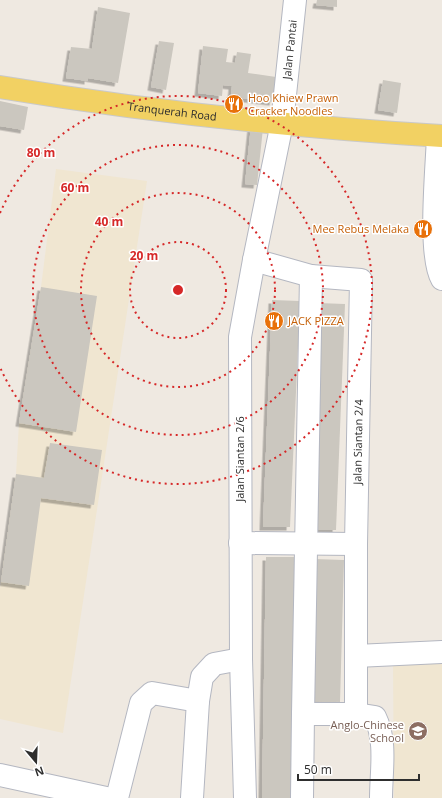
<svg xmlns="http://www.w3.org/2000/svg" width="442" height="798" font-family="'Open Sans',sans-serif">
  <style>
    .education { fill: #f0e6d1 }
    .building { fill: #cbc7bf; filter: url(#shadow) }
    .lines { fill: none; stroke-linecap: round; stroke-linejoin: round }
    .minor-casing { stroke: #b4b7c1; stroke-width: 24 }
    .major-casing { stroke: #c9c9c9; stroke-width: 24 }
    .minor { stroke: #fff; stroke-width: 22 }
    .major { stroke: #f2d163; stroke-width: 22 }
    .ring { fill: none; stroke: #d62828; stroke-width: 2; stroke-dasharray: 2 4 }
    .labels { text-anchor: middle; stroke-width: 3; stroke-linejoin: round; paint-order: stroke }
    .street-label { font-size: 11px; fill: #2e2e2e; stroke: #fff }
    .food-label { font-size: 11px; fill: #c56008; stroke: #fff; text-anchor: start }
    .education-label { font-size: 11px; fill: #785e54; stroke: #fff; text-anchor: end }
    .centre { fill: #d62828; stroke: #fff; stroke-width: 2 }
    .ring-label { font-size: 12px; text-anchor: middle; font-weight: bold; fill: #d62828; stroke: #fff; stroke-width: 3; stroke-linejoin: round; paint-order: stroke }
  </style>
  <defs>
    <filter id="shadow"><feDropShadow dx="-3.5" dy="3.5" stdDeviation="0" flood-color="#0004"/></filter>
  </defs>
  <rect width="100%" height="100%" fill="#efe9e1"/>
  <g class="education">
    <path d="M56,169L147,181L63,733L0,719V588L16,474L19,423L41,287Z"/>
    <path d="M442,663V798H394L393,665Z"/>
  </g>
  <g class="building">
    <path d="M317,0H337V7L316,5Z"/>
    <path d="M98,7L130,13L118,83L88,78V81L66,78L71,47L92,49Z"/>
    <path d="M159,41L174,43L166,90L151,87Z"/>
    <path d="M203,46L228,49L226,62L235,63L237,52L251,54L248,73L276,77L273,102L231,97L232,86L223,85L222,96L198,93Z"/>
    <path d="M383,80L401,83L397,113L378,110Z"/>
    <path d="M0,101L28,107L24,130L0,126Z"/>
    <path d="M251,126L263,128L257,185L245,184Z"/>
    <path d="M41,287L97,296L76,432L19,423Z"/>
    <path d="M272,300L300,301L290,527H263Z"/>
    <path d="M318,303L345,304L336,530H309Z"/>
    <path d="M50,443L102,450L94,505L41,498L29,586L1,582L16,474L44,478Z"/>
    <path d="M266,557H296L292,798H262Z"/>
    <path d="M314,559L344,560L340,702L310,701Z"/>
  </g>
  <g class="lines">
    <defs>
      <g id="minor">
        <path d="M438,136C437,167 428,255 442,279"/>
        <path d="M254,260L311,276L361,280L356,544V714"/>
        <path d="M240,543L356,544"/>
        <path d="M356,656L442,652"/>
        <path d="M303,714L311,276"/>
        <path d="M0,775L106,798"/>
        <path d="M117,798L141,703L152,693L198,701"/>
        <path d="M192,798L198,701L202,677L214,664L241,659"/>
        <path id="s1" d="M245,798L241,659L240,337L254,260L282,123L295,0"/>
        <path d="M302,798L303,714H356L375,717C387,741 381,772 381,798"/>
      </g>
      <g id="major">
        <path id="s2" d="M0,87C146,111 294,127 442,136"/>
      </g>
    </defs>
    <use href="#minor" class="minor-casing"/>
    <use href="#major" class="major-casing"/>
    <use href="#minor" class="minor"/>
    <use href="#major" class="major"/>
  </g>
  <g class="ring">
    <circle cx="178" cy="290" r="48"/>
    <circle cx="178" cy="290" r="97"/>
    <circle cx="178" cy="290" r="145"/>
    <path d="M0 213A194 194 0 1 1 0 367"/>
  </g>
  <defs>
    <symbol id="restaurant-disc" viewBox="-11 -11 22 22"><circle r="9.5" fill="#e8710a" stroke="#fff"/><path d="M-5-6h1v4h1v-4h1v4h1v-4h1v5L-1.5 .5V6h-2V.5L-5-1ZM5-6V6H3V1.5H1.5Q1.5-4 5-6Z" fill="#fff"/></symbol>
    <symbol id="school-disc" viewBox="-11 -11 22 22"><circle r="9.5" fill="#8d6e63" stroke="#fff"/><path d="M0-5L7-2L0 1L-7-2ZM-4 1L0 2.5L4 1V4Q0 6-4 4Z" fill="#fff"/></symbol>
  </defs>
  <g fill-rule="evenodd">
    <use href="#restaurant-disc" x="223" y="93" width="22" height="22"/>
    <use href="#restaurant-disc" x="412" y="218" width="22" height="22"/>
    <use href="#restaurant-disc" x="263" y="310" width="22" height="22"/>
    <use href="#school-disc" x="407" y="720" width="22" height="22"/>
  </g>
  <g class="labels">
    <g class="street-label">
      <text dy="4" stroke="none"><textPath href="#s1" startOffset="753">Jalan Pantai</textPath></text>
      <text dy="4" stroke="none"><textPath href="#s2" startOffset="174">Tranquerah Road</textPath></text>
      <text transform="translate(358 442) rotate(-89)" y="4">Jalan Siantan 2/4</text>
      <text transform="translate(240 459) rotate(-90)" y="4">Jalan Siantan 2/6</text>
    </g>
    <g class="food-label">
      <text x="248" y="102">Hoo Khiew Prawn<tspan x="248" dy="13">Cracker Noodles</tspan></text>
      <text x="409" y="233" text-anchor="end">Mee Rebus Melaka</text>
      <text x="288" y="325">JACK PIZZA</text>
    </g>
    <g class="education-label">
      <text x="404" y="729">Anglo-Chinese<tspan x="404" dy="13">School</tspan></text>
    </g>
  </g>
  <circle cx="178" cy="290" r="6" class="centre"/>
  <g class="ring-label">
    <text x="41" y="157">80 m</text>
    <text x="75" y="192">60 m</text>
    <text x="109" y="226">40 m</text>
    <text x="144" y="260">20 m</text>
  </g>
  <g transform="translate(36 762) rotate(161)" stroke="#ffffff" stroke-width="3" paint-order="stroke">
  <path d="M0-3L7 15L0 10L-7 15Z" fill="#2e2e2e"/>
  <text y="-6" font-size="11" font-weight="bold" text-anchor="middle" fill="#2e2e2e">N</text>
  </g>
  <path d="M298 774v6h121v-6" fill="none" stroke="#2e2e2e" stroke-width="2"/>
  <text x="304" y="774" font-size="12" fill="#2e2e2e" stroke="#ffffff" stroke-width="3" paint-order="stroke">50 m</text>
</svg>
